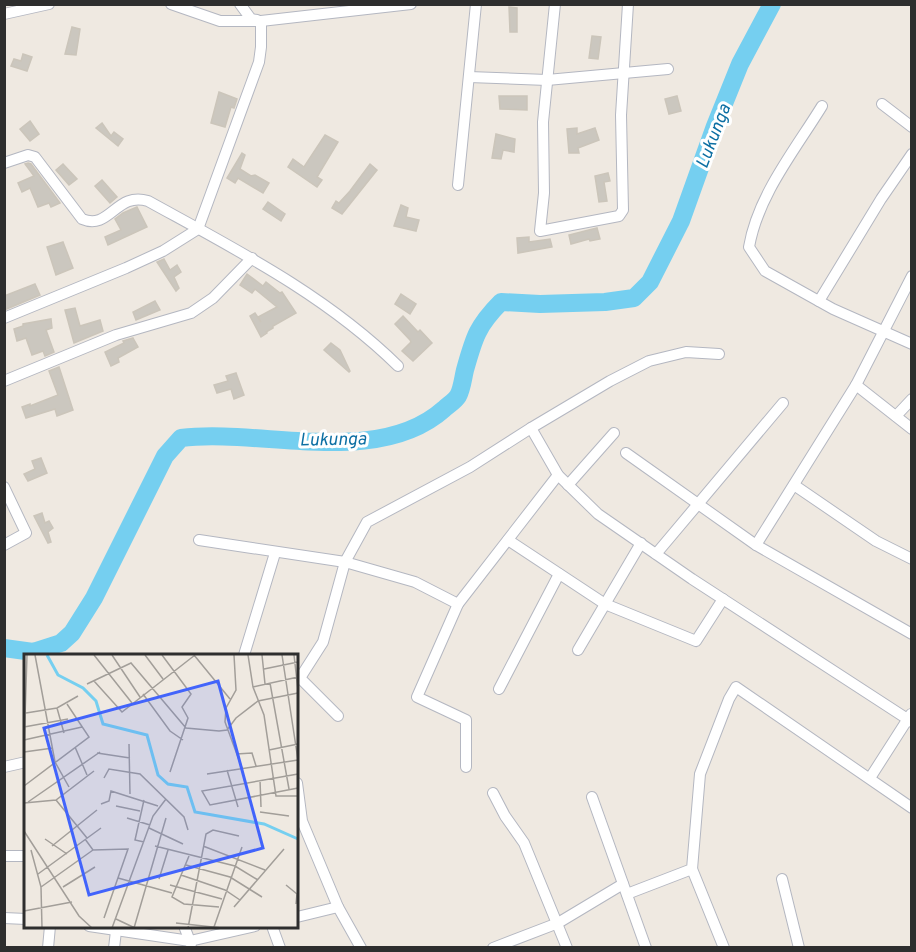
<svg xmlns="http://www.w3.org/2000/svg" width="916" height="952" font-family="Overpass,sans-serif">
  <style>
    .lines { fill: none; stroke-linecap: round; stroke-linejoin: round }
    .river { stroke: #75cff0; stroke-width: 18 }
    .building { fill: #cbc7bf; stroke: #cbc5ba; stroke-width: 1.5 }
    .street-casing { stroke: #b4b7c1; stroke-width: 12 }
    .street { stroke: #fff; stroke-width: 10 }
    .labels { text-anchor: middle; stroke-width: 6; stroke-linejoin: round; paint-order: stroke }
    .water-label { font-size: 18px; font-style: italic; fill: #0d6fa3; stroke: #fff }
    .inset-river { fill: none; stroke: #75cff0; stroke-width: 3 }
    .inset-road { fill: none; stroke: #a29e99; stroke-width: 1.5 }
    .view { fill: #4264fb; fill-opacity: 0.15; stroke: #4264fb; stroke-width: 3 }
    .inset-edge { fill: none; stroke: #2e2e2e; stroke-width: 3 }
  </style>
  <rect width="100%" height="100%" fill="#efe9e1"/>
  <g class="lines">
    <path class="river" d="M4,648L33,652L61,643L72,633L94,598L165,456L181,438C261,428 378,468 444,409C448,405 455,401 458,396C462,389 463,378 465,370C474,338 477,326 501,302L540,304L605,302L634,298L650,282L681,221L715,126L740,64L772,4"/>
  </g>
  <g class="building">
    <path d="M509,7L517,8V32H510Z"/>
    <path d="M72,27L80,29L76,55L65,54Z"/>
    <path d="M592,36L601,37L598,59L589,58Z"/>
    <path d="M23,54L32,57L27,71L11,66L14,59L21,61Z"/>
    <path d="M219,92L237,99L234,108L231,107L225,127L211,123Z"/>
    <path d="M499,96H527V110L500,109Z"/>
    <path d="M677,96L681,111L669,114L665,99Z"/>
    <path d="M30,121L39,134L30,141L20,129Z"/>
    <path d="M102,123L111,136L114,132L123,139L118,146L96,128Z"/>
    <path d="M577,128V134L595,128L599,140L578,148L579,153H569L567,129Z"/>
    <path d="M496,134L515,139L514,152L503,150L501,159L492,158Z"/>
    <path d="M325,135L338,142L317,177L322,180L317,187L288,167L293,159L304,167Z"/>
    <path d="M242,153L245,155L240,169L251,176L255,175L269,183L263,193L238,178L235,183L227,178Z"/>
    <path d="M28,163L31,164L60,203L51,207L49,203L38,207L30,188L22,192L18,183L34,176L25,164Z"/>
    <path d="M63,164L77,179L69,185L56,170Z"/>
    <path d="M370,164L377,170L342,214L332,208L336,201L339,203L350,191Z"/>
    <path d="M608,173L610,181L604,182L607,201L599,202L595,176Z"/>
    <path d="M102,180L117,197L110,203L95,186Z"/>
    <path d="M268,202L285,214L281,221L263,209Z"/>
    <path d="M401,205L408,208L406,217L419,220L416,231L394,226Z"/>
    <path d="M137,207L147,227L108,245L105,237L121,230L115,219L123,213Z"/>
    <path d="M597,228L600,239L590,241L589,239L571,244L569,235Z"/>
    <path d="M529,237V242L550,239L552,247L518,253L517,238Z"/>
    <path d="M63,242L73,268L56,275L47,247Z"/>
    <path d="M164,259L170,270L177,265L181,272L174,277L179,288L176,291L157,262Z"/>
    <path d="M247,274L263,286L266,282L280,293L282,292L296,313L273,326V328L266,332L267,333L261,337L250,316L255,313L261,322L258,317L277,307L255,289L252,293L240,285Z"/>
    <path d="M35,284L40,295L4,310V296Z"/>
    <path d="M401,294L416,304L410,314L395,304Z"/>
    <path d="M155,301L160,310L136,320L133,312Z"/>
    <path d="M75,308L80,326L100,320L103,331L74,343L65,310Z"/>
    <path d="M403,316L418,332L420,330L432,343L413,361L402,351L411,342L410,340L395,324Z"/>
    <path d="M51,319L52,328L46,330L54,352L45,356L43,351L32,355L26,338L17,341L14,329L23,326V324Z"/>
    <path d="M133,338L138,347L118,358L119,362L111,366L105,352L124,343L123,341Z"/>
    <path d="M331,343L340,350L350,371L349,372L324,350Z"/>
    <path d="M59,367L73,410L57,416L55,409L26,418L22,407L30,404V406L58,395L49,371Z"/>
    <path d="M236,373L244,395L234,399L231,389L217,393L214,385L228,381L226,376Z"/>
    <path d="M41,458L47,473L28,481L24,474L35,469L32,461Z"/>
    <path d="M42,513L45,523L49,521L53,528L48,532L51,542L48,543L34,516Z"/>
  </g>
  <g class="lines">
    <defs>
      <g id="street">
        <path d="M171,4L220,21H261L411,4"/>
        <path d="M240,4L251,19L257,20"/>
        <path d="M555,4L543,122L544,193L540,231L619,216L623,210L621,115L628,4"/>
        <path d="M4,14L49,4"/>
        <path d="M469,77L547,80L668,69"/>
        <path d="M882,104L912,127"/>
        <path d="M822,106C795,150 758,195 749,247L765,271L833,309L912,344"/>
        <path d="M4,163L28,155L35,157L82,219C110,231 116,191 148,201C235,249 326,295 398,366"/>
        <path d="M458,185L476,4"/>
        <path d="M819,301L881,199L912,154"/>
        <path d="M4,318L126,268L163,251L198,229L259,62L261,47V21"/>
        <path d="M4,381L116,335L191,313L213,298L252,258"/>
        <path d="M856,385L912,429"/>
        <path d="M896,416L912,399"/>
        <path d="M531,428L558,475L598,514L692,579L912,722"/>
        <path d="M626,453L756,545L912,634"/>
        <path d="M568,485L614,433"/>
        <path d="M794,485L876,541L912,559"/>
        <path d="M4,487L26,533L4,545"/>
        <path d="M199,540L345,562L415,582L458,604"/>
        <path d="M508,540L605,604L696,641L723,599"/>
        <path d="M756,545L856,385L912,276"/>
        <path d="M656,554L783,403"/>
        <path d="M578,650L641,543"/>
        <path d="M244,655L275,553"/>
        <path d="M499,689L559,574"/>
        <path d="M338,716L300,678L323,642L345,562L367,522L470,467L531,428L610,381L649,361L686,352L719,354"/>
        <path d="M4,767L26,762"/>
        <path d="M466,767V720L417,697L458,604L558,475"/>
        <path d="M870,778L911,714"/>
        <path d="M297,783L302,821L338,907L361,948"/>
        <path d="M493,793L505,816L524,843L567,948"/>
        <path d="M592,797L646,948"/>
        <path d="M4,856H26"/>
        <path d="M692,869L724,948"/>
        <path d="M782,879L799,948"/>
        <path d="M627,894L692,869L700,774L729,699L736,687L912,808"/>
        <path d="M297,917L338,907"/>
        <path d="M4,918L26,919"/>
        <path d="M89,926L190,941L255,926"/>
        <path d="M184,926L191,944"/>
        <path d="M272,926L280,948"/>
        <path d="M48,948L50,926"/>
        <path d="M114,948L116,931"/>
        <path d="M493,948L558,923L623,884"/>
      </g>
    </defs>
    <use href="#street" class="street-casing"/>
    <use href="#street" class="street"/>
  </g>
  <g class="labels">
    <g class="water-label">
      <text transform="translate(713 136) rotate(-69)" y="6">Lukunga</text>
      <text transform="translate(333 439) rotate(-1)" y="6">Lukunga</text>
    </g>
  </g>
  <g transform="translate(24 654)">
    <rect width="274" height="274" fill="#efe9e1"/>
    <path class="inset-river" d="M23,1L34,21L59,34L72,47L79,70L123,81L134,121L144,130L163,133L171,158L240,170L274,185"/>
    <path class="inset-road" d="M11,1L31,108L45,133M70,1L108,49M88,1L116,43M121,1L139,25M138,1L167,40L158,53L164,64L146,118M170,1L206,45M210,1L212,36L202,54L201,68L218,114M224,1L229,33L240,61L252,142H274M238,1L241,30M258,1L274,106M270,1L274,36M240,15L274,8M70,27L98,58L171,1M246,29L265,135M63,30L107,9L162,74L195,77L203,76L212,64L234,47L274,39M229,33L274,23M119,40L146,77L159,86M33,54L40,79M2,59L33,54L54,42M0,73L44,65M0,86L58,73M105,90L106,140M51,93L63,121M0,95L3,1M245,96L274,90M0,98L29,94M73,99L106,104M212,100L228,99L232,112M203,116L214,153M183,120L274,106M274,120L178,137L186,151L274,134M80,124L85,115L116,120L160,163L164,176M236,126L237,153M0,132L65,83L43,50M32,146L63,184M4,148L76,98M0,149L32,146L70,117M77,150L85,147L87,137L134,152M92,152L116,157M236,158L265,162M103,164L126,171M125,174L159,190M0,177L55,262L68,274M21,185L43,200M61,185L69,196L104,195L80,264M120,188L111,186L120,146M28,192L73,156M131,192L211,212L234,226M179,192L241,216M7,196L17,233L18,274M165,202L148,243L160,250L195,253M162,211L206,223L238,243M14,220L77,174M157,221L201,236L216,246M94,224L148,239M135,225L144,196M146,231L198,245M262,231L273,240L272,250M17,233L69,196M39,233L71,213M210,253L260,195M0,257L48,248M92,265L111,274M152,269L198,274M190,273L218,193M88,274L129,162L142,145M110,274L142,164M164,274L182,180L189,176L215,182"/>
    <path class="view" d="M194,27L239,194L65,241L20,74Z"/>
    <rect width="274" height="274" class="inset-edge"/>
  </g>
  <rect width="916" height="952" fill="none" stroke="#2e2e2e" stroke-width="12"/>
</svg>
